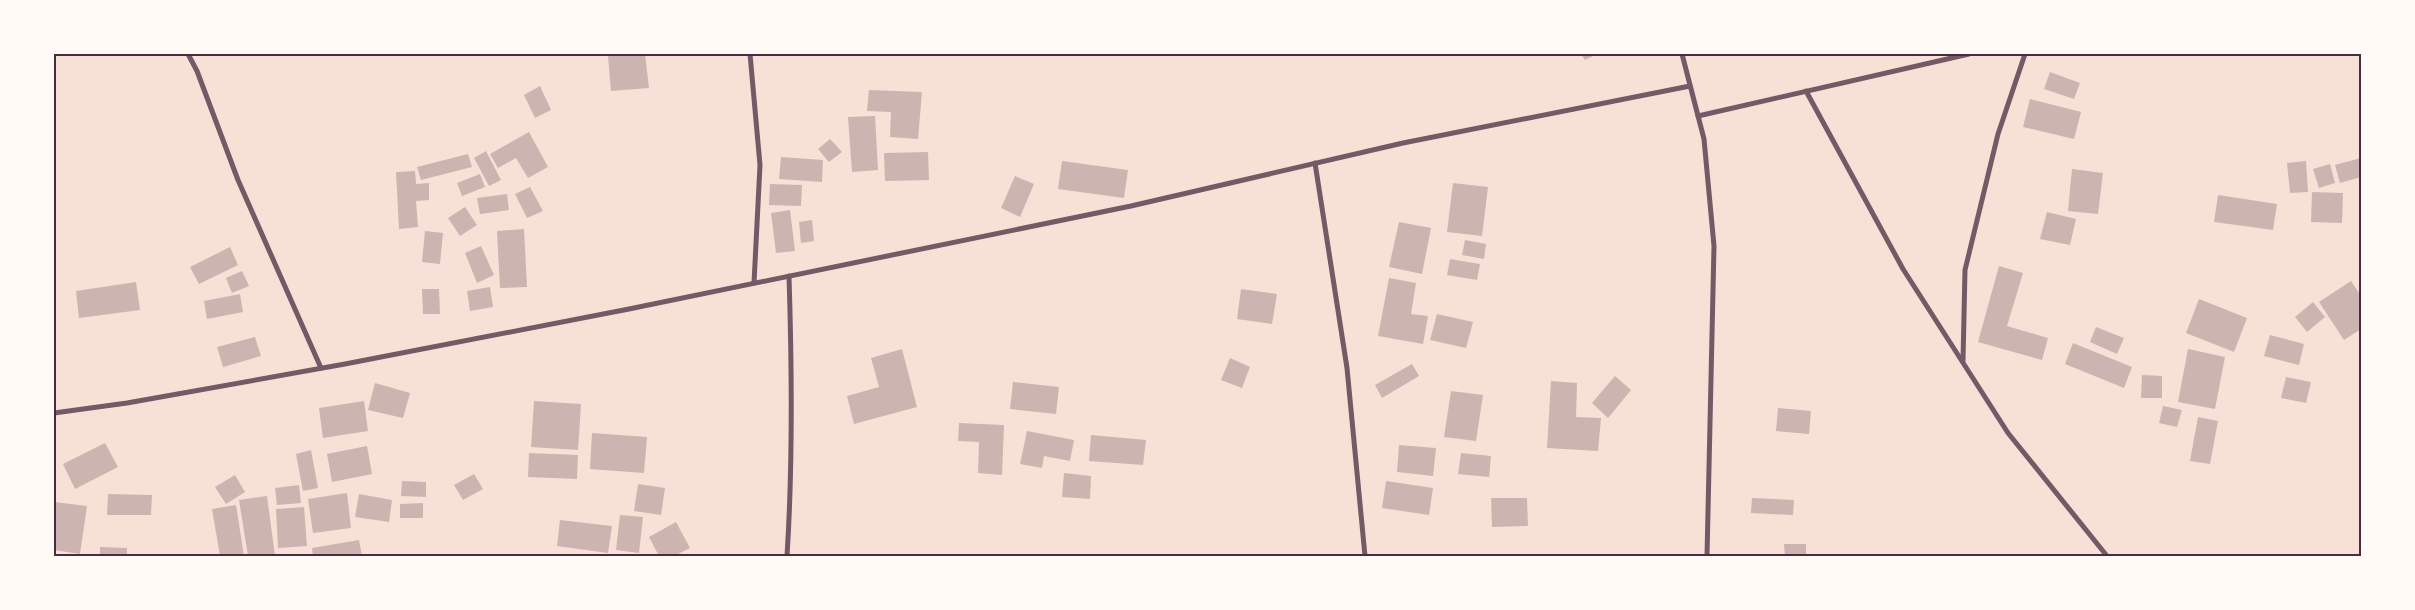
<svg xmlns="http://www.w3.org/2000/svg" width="2415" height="610" font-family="'Public Sans',sans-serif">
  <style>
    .building { fill: #ccb4b1 }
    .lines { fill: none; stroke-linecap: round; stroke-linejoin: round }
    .minor { stroke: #755966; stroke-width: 5 }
    .neatline { fill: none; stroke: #4a2c40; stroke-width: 2 }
  </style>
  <rect width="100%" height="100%" fill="#f7e1d7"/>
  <g class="building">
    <path d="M627,54H645L649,88L611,91L608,56Z"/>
    <path d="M1581,54H1597L1585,60Z"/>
    <path d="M2050,72L2080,83L2074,99L2044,89Z"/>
    <path d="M540,86L551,110L535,118L524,95Z"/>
    <path d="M869,90L922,92L918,139L890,137L891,112L867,111Z"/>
    <path d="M2030,99L2081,112L2074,139L2023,127Z"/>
    <path d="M875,116L878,170L852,172L848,117Z"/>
    <path d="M529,132L548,167L528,178L516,158L498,168L490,154Z"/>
    <path d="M830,139L842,152L829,162L818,149Z"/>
    <path d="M486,151L501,180L489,186L474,158Z"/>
    <path d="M928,152L929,180L885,181L884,153Z"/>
    <path d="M468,154L472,167L421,180L417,167Z"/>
    <path d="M781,157L823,160L822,182L779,179Z"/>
    <path d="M2361,158V177L2340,183L2335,165Z"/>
    <path d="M1062,161L1128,170L1124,198L1058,189Z"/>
    <path d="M2306,161L2308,192L2290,193L2287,163Z"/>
    <path d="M2330,164L2335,183L2319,188L2313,169Z"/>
    <path d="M2072,169L2103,173L2098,214L2068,211Z"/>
    <path d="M415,171L416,184L429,183V200L416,201L418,227L399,229L396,172Z"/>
    <path d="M480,174L485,187L462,196L457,183Z"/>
    <path d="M1015,176L1034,184L1020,217L1001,208Z"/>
    <path d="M1453,183L1488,187L1482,236L1447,232Z"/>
    <path d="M770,184L802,185L801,206L769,205Z"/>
    <path d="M530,187L543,211L527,218L515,194Z"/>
    <path d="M2312,192L2343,193L2342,223L2311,222Z"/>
    <path d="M507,194L509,210L480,214L477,198Z"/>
    <path d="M2218,195L2277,204L2273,230L2214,222Z"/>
    <path d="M465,207L477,225L460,236L448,218Z"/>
    <path d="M790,210L795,251L776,253L771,213Z"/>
    <path d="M2047,212L2076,219L2070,245L2040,239Z"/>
    <path d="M812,220L814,241L801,243L799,222Z"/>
    <path d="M1399,222L1431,228L1422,274L1389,267Z"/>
    <path d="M524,229L527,287L500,288L497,231Z"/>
    <path d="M425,231L443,233L440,264L422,262Z"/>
    <path d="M1465,240L1486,244L1484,259L1462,255Z"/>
    <path d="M481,246L494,275L477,283L465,253Z"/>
    <path d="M230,247L238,265L199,284L190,267Z"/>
    <path d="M1450,259L1480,264L1477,280L1447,275Z"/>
    <path d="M1999,266L2023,273L2007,326L2048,338L2042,360L1978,342Z"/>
    <path d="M242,271L249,286L232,293L226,278Z"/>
    <path d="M1389,278L1416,283L1411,314L1428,316L1423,344L1378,336Z"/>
    <path d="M2351,281L2361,296V329L2344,340L2319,302Z"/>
    <path d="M136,282L140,310L79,318L76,291Z"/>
    <path d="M490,287L493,307L470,311L467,291Z"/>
    <path d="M422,289H439L440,314H423Z"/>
    <path d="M1241,289L1277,294L1272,324L1237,319Z"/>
    <path d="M240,294L243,312L207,319L204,301Z"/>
    <path d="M2199,299L2247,318L2234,352L2186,333Z"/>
    <path d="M2313,302L2325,317L2307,332L2295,317Z"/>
    <path d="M1437,314L1473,322L1466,348L1430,340Z"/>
    <path d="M2096,327L2124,338L2117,354L2090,342Z"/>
    <path d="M2270,335L2304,344L2299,365L2264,356Z"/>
    <path d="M255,337L261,356L223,367L217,347Z"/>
    <path d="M2073,343L2132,367L2124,388L2065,364Z"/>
    <path d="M902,349L917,407L854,424L847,396L879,387L871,358Z"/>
    <path d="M2188,349L2225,357L2215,409L2178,402Z"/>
    <path d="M1230,358L1250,367L1242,388L1221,380Z"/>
    <path d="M1412,364L1419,376L1382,398L1375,385Z"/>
    <path d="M2142,375L2162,376V398H2141Z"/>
    <path d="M1615,376L1631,390L1608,418L1592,403Z"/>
    <path d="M2286,377L2311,382L2306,403L2281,398Z"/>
    <path d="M1551,381L1577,383L1576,417L1601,418L1598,451L1547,448Z"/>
    <path d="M1013,382L1059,387L1056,414L1010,409Z"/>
    <path d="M375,383L410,393L403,418L368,410Z"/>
    <path d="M1451,391L1483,395L1476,441L1444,437Z"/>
    <path d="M364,401L368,431L323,438L319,408Z"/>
    <path d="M534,401L581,404L578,450L531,447Z"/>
    <path d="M2163,406L2182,410L2177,427L2159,423Z"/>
    <path d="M1778,408L1811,411L1809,434L1776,431Z"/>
    <path d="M2198,417L2218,421L2210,464L2190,461Z"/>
    <path d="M959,423L1004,425L1002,475L978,473L979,442L958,441Z"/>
    <path d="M1027,431L1074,440L1070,461L1044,456L1042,468L1020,464Z"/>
    <path d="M592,433L647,437L644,473L590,469Z"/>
    <path d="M1091,435L1146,440L1143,465L1089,461Z"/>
    <path d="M105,443L118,467L75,489L63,464Z"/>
    <path d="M1399,445L1436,448L1433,476L1397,472Z"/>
    <path d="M367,446L372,474L332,482L327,454Z"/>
    <path d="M311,450L318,488L303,491L296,454Z"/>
    <path d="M529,453L578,455L577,479L528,477Z"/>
    <path d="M1461,453L1491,456L1489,477L1458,474Z"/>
    <path d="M1064,473L1091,476L1090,499L1062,497Z"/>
    <path d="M474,474L483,489L463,500L454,485Z"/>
    <path d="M235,475L245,492L226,504L215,487Z"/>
    <path d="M402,481L426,482V497L401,496Z"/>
    <path d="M1386,481L1433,488L1429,515L1382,508Z"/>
    <path d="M638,484L665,488L661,515L634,511Z"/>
    <path d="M299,485L301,503L277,505L275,488Z"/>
    <path d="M347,493L351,528L313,533L308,499Z"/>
    <path d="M108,494L152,495L151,515H107Z"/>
    <path d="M359,494L392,500L389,522L355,517Z"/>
    <path d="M267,496L275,556H248L239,500Z"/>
    <path d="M1491,498H1527L1528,526L1492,527Z"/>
    <path d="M1752,498L1794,500L1793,515L1751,513Z"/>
    <path d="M54,502L87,506L80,554L54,550Z"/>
    <path d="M423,503V518H400V504Z"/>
    <path d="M236,505L244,556H220L212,509Z"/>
    <path d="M304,507L307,546L278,548L276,509Z"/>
    <path d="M620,515L643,517L639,553L616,550Z"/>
    <path d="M560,520L612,526L608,553L557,546Z"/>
    <path d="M676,522L690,548L674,556H659L649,537Z"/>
    <path d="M359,540L362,556H313L312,548Z"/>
    <path d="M1784,544H1806V556H1785Z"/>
    <path d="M100,547L127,548V556H100Z"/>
  </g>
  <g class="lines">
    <g class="minor">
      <path d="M188,54L197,71L238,180L321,368"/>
      <path d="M750,54L760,165L754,283"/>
      <path d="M1682,54L1704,139L1714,246L1707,556"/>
      <path d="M1806,91L1903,269L2008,433L2107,556"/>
      <path d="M1698,116L1969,54"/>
      <path d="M1315,163L1347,368L1365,556"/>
      <path d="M1963,361L1965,270L1998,134L2025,54"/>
      <path d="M54,413L127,403L345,364L629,309L1131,206L1403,143L1690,86"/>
      <path d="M787,556C793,463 792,370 789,276"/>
    </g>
  </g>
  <rect width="2415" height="610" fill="none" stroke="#fffaf5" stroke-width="110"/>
  <rect x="55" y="55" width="2305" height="500" class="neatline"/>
</svg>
